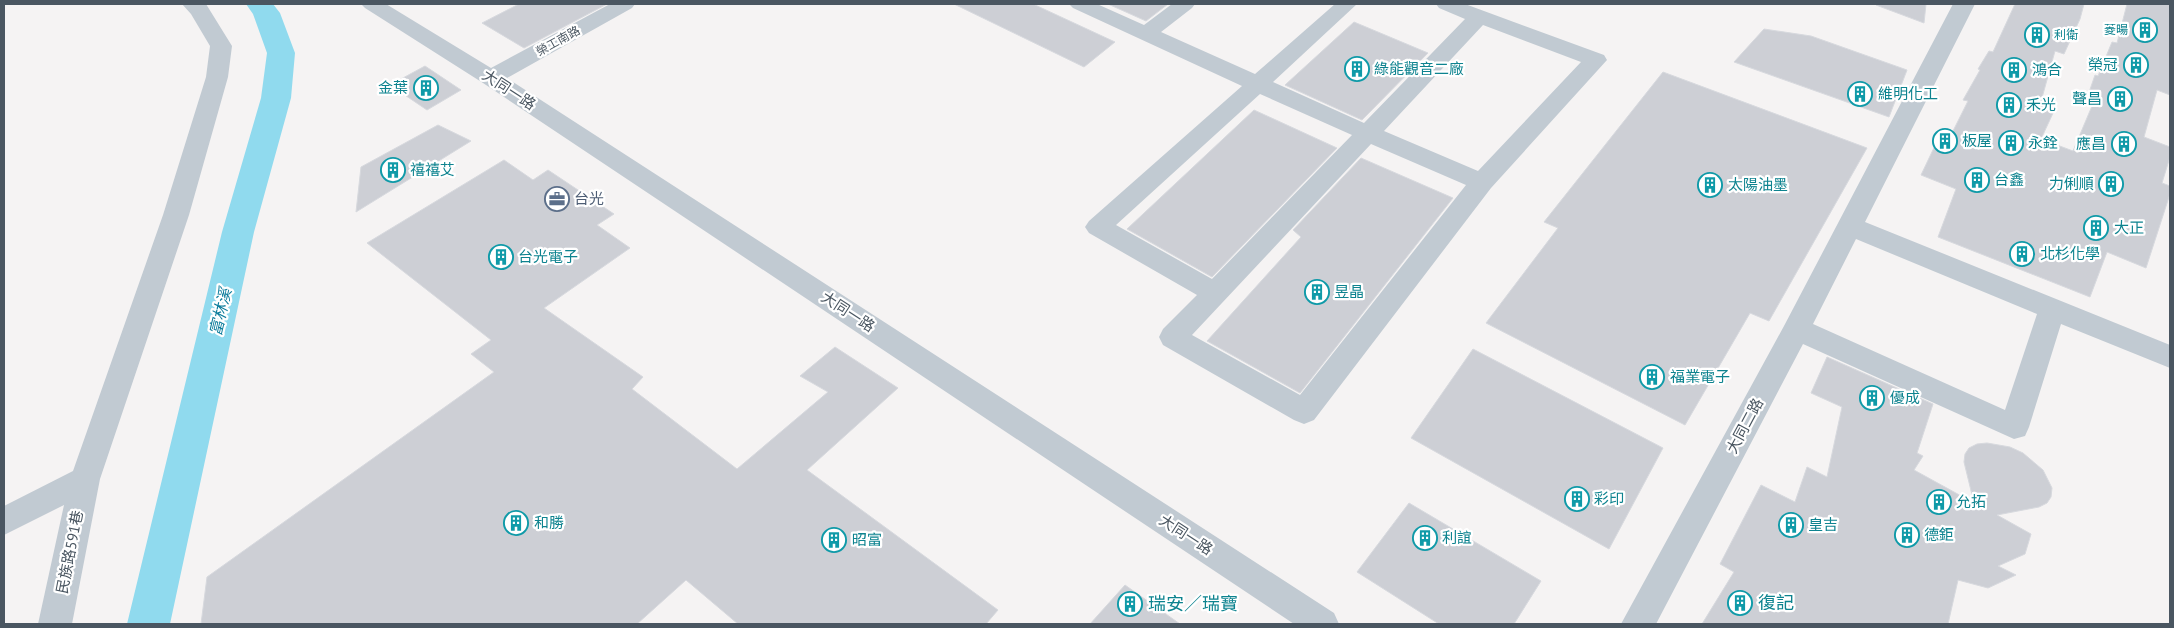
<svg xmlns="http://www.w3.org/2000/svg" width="2174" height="628" font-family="'PT Sans','Noto Sans TC',sans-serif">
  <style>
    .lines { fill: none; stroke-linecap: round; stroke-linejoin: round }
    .river { fill: #90daee; fill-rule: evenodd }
    .building { fill: #cdcfd5; stroke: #d7d9de }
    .minor { fill: #c1cad2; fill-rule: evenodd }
    .labels { text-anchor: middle; stroke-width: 4.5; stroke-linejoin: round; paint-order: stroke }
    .far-culture-label { font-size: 12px; fill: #0d838f; stroke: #fff; text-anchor: end }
    .far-street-label { font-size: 12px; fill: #4a5661; stroke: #fff }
    .culture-label { font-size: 15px; fill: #0d838f; stroke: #fff; text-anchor: start }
    .street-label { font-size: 15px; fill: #4a5661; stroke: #fff }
    .service-label { font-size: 15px; fill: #4e5e75; stroke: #fff; text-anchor: start }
    .water-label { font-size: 16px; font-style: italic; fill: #0c7c9b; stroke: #fff }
    .near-culture-label { font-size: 18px; fill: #0d838f; stroke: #fff; text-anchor: start }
  </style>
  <rect width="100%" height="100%" fill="#f5f3f3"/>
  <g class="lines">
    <path class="river" d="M246,4H273L280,13L295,53L291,98L254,232L170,624H127L222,232L261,98L267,53L253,14Z"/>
  </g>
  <g class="building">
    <path d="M519,4H607L524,48L482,23Z"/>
    <path d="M954,4H1033L1115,42L1084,67Z"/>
    <path d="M1108,4H1168L1146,21Z"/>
    <path d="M1876,4H1926L1924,23L1876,5Z"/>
    <path d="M2015,4H2084L2080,19L2064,54L2055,51L2040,105L2054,111L2041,139L2073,151L2092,106L2085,104L2095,75L2098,76L2112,42L2117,43L2127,4H2170V95L2157,90L2144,137L2170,147V157L2162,183L2170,186V194L2146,268L2107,252L2090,297L1938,237L1956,189L1921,175L1941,133L1950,137L1968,101L1963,100L1980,70L1978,69L1989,51L1993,52Z"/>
    <path d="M1354,22L1428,53L1362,120L1285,85Z"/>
    <path d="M1764,29L1811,36L1907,70L1889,117L1734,62Z"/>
    <path d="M425,66L461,90L427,110L390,85Z"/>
    <path d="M1663,72L1867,148L1769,321L1750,313L1685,425L1486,323L1558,228L1544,222Z"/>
    <path d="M1254,110L1337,148L1212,277L1127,229Z"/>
    <path d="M438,125L471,141L356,212L361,167Z"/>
    <path d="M1361,158L1453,198L1300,393L1207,341L1301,237L1293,230Z"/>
    <path d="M504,160L533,180L548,170L614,214L597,225L630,248L544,308L643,377L632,389L737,469L828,392L800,376L835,347L898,388L807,470L998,610L986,624H738L686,580L637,624H201L207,577L494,372L471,354L491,340L367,243Z"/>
    <path d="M1473,349L1663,448L1609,549L1411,438Z"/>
    <path d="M1827,357L1933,404L1917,453L1923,456L1914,470L1974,503L1964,462L1965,454L1969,448L1977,444L1987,443L2010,447L2023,453L2043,470L2052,488L2051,497L2047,503L2039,507L1997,515L2031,534L2025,554L1998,566L2016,575L1988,588L1958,580L1948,624H1702L1734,572L1720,564L1761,485L1795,502L1807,467L1827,477L1842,407L1811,393Z"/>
    <path d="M1409,503L1541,581L1514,624H1439L1357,572Z"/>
    <path d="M1125,585L1180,624H1090Z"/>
  </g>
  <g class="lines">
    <g class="minor">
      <path d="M182,4H206L232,46L228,77L189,215L100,479L72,624H38L64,505L4,535V506L73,471L163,215L206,77L210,46L191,14Z"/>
      <path d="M361,4H386L491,68L610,4H635L632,8L507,78L1334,613L1339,624H1294L483,83L365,8Z"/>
      <path d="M1069,4H1097L1144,25L1172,4H1195L1192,8L1161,32L1255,74L1335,4H1357L1273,82L1364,123L1465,19L1439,8L1436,4H1465L1604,55L1607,60L1491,188L1314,420L1304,424L1294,420L1163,345L1159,337L1163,329L1197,295L1089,233L1085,227L1089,221L1242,86L1073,8ZM1483,25L1581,62L1478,171L1384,131ZM1260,94L1352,135L1212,279L1116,225ZM1371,144L1466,185L1300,395L1192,335Z"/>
      <path d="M1953,4H1975L1865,222L2170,345V368L2061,324L2029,427L2025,436L2014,439L1803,344L1656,624H1621L1784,326ZM1856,239L2037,314L2005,410L1813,324Z"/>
    </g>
  </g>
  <defs>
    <symbol id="building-ring" viewBox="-11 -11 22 22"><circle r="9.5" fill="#fff" stroke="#0f9aa8" stroke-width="1.5"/><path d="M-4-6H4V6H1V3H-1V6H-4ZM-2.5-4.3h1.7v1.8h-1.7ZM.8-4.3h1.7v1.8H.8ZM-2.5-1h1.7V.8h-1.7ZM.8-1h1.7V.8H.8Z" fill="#0f9aa8"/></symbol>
    <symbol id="office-ring" viewBox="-11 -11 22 22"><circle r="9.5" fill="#fff" stroke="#5c6f8a" stroke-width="1.5"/><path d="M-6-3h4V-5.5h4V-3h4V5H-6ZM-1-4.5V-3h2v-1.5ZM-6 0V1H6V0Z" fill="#5c6f8a"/></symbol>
  </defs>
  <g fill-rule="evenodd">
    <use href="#building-ring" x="2131" y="16" width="28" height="28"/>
    <use href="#building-ring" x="2023" y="21" width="28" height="28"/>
    <use href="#building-ring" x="2122" y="51" width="28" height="28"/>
    <use href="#building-ring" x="1343" y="55" width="28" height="28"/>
    <use href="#building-ring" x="2000" y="56" width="28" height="28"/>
    <use href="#building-ring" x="412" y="74" width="28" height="28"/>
    <use href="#building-ring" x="1846" y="80" width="28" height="28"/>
    <use href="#building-ring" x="2106" y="85" width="28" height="28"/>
    <use href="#building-ring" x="1995" y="91" width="28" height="28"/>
    <use href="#building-ring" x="1931" y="127" width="28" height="28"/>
    <use href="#building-ring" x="1997" y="129" width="28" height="28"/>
    <use href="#building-ring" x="2110" y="130" width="28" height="28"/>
    <use href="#building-ring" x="379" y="156" width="28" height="28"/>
    <use href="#building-ring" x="1963" y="166" width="28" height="28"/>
    <use href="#building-ring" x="2097" y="170" width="28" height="28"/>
    <use href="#building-ring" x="1696" y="171" width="28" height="28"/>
    <use href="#office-ring" x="543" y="185" width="28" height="28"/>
    <use href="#building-ring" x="2082" y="214" width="28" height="28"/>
    <use href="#building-ring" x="2008" y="240" width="28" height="28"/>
    <use href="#building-ring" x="487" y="243" width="28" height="28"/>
    <use href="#building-ring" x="1303" y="278" width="28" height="28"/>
    <use href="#building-ring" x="1638" y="363" width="28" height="28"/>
    <use href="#building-ring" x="1858" y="384" width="28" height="28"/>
    <use href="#building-ring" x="1563" y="485" width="28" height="28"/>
    <use href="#building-ring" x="1925" y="488" width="28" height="28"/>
    <use href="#building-ring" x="502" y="509" width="28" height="28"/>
    <use href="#building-ring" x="1777" y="511" width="28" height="28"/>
    <use href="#building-ring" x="1893" y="521" width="28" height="28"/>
    <use href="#building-ring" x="1411" y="524" width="28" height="28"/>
    <use href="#building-ring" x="820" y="526" width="28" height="28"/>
    <use href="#building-ring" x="1726" y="589" width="28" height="28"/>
    <use href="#building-ring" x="1116" y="590" width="28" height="28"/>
  </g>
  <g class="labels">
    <g class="far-culture-label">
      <text x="2128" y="34">菱暘</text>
      <text x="2054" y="39" text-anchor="start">利衛</text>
    </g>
    <g class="far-street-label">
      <text transform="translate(558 41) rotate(-29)" y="4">榮工南路</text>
    </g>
    <g class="culture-label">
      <text x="2118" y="70" text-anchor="end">榮冠</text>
      <text x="1374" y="74">綠能觀音二廠</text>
      <text x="2032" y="75">鴻合</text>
      <text x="408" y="93" text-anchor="end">金葉</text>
      <text x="1878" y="99">維明化工</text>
      <text x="2102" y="104" text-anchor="end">聲昌</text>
      <text x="2026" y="110">禾光</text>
      <text x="1962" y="146">板屋</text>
      <text x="2028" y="148">永銓</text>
      <text x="2106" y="149" text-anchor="end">應昌</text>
      <text x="410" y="175">禧禧艾</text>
      <text x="1994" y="185">台鑫</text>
      <text x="2094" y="189" text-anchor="end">力俐順</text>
      <text x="1728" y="190">太陽油墨</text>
      <text x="2114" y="233">大正</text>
      <text x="2040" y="259">北杉化學</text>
      <text x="518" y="262">台光電子</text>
      <text x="1334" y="297">昱晶</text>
      <text x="1670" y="382">福業電子</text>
      <text x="1890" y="403">優成</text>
      <text x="1594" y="504">彩印</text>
      <text x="1956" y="507">允拓</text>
      <text x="534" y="528">和勝</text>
      <text x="1808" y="530">皇吉</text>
      <text x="1924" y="540">德鉅</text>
      <text x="1442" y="543">利誼</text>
      <text x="852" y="545">昭富</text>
    </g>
    <g class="street-label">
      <text transform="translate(509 90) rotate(33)" y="5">大同一路</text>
      <text transform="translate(848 312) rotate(33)" y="5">大同一路</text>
      <text transform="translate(1745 426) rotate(-62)" y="5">大同二路</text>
      <text transform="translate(1186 535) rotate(33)" y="5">大同一路</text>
      <text transform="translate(70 552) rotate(-79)" y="5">民族路591巷</text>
    </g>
    <g class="service-label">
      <text x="574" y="204">台光</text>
    </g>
    <g class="water-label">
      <text transform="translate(220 312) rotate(-77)" y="6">富林溪</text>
    </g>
    <g class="near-culture-label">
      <text x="1758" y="609">復記</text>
      <text x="1148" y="610">瑞安／瑞寶</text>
    </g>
  </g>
  <rect width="2174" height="628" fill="none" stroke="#4a5661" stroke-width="10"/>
</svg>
